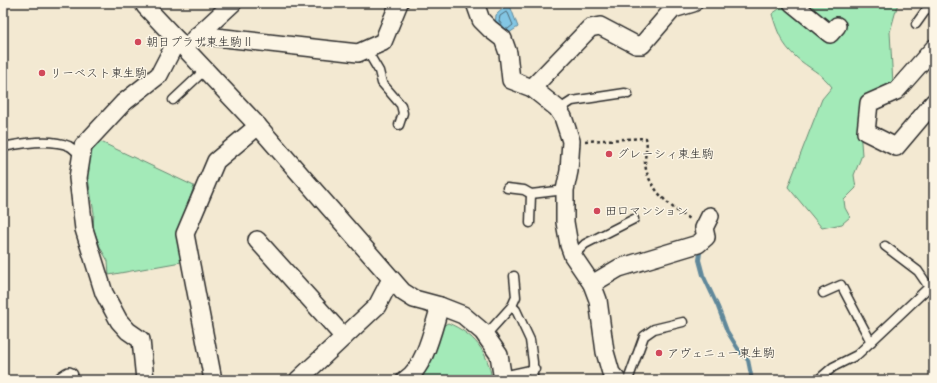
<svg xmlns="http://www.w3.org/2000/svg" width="937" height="383" font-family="Mynerve,'Klee One',sans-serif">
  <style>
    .green { fill: #a3eab8; stroke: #678a72 }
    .water { fill: #83c6e4; stroke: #60889a }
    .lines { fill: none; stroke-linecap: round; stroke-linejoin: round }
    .shore { stroke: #4e6975; stroke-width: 1 }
    .stream { stroke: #60889a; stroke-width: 4 }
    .lane-casing { stroke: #2b2b2b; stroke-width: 11 }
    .street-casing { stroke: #2b2b2b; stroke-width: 20 }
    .path { stroke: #2b2b2b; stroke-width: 2.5; stroke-dasharray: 3 3; stroke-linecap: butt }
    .lane { stroke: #fcf5e5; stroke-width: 8 }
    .street { stroke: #fcf5e5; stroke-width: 17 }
    .poi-dot { fill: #d1495b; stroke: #fcf5e5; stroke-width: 1.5 }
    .labels { text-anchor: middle; stroke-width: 3; stroke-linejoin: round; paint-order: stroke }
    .poi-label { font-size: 12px; fill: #2b2b2b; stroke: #fcf5e5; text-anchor: start }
  </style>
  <rect width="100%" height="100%" fill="#f3e9d2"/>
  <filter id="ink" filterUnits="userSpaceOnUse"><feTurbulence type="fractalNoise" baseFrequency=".025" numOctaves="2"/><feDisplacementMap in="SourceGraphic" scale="8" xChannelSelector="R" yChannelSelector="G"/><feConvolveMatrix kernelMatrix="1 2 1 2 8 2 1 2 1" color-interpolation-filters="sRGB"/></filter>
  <g filter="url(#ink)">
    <g class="green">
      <path d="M784,3H898L890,32L893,84L865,97L859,116L862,155L854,175L856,188L844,200L845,208L850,217L842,224L822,228L788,187L822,99L832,87C822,73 808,68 796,57C782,45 777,31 772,14L783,6Z"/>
      <path d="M101,142L194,186L178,234L181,262L109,275L108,261L101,249L93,228L94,213L87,173L89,154Z"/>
      <path d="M448,323C474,334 488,351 492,380H415L437,329Z"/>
    </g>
    <path class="water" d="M509,3L518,27L506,35L495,24L496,15Z"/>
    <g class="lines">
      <path class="shore" d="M505,29L499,21L500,16L506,12L508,13L513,25L508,29H506"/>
      <path class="stream" d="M700,253L699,260L703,275L718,307L727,331L740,352L748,360L752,380"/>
      <defs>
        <g id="lane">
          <path d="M916,24L931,3"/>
          <path d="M366,49L379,71L382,83L401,105L403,113L399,125"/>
          <path d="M173,100L205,70"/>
          <path d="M558,110L572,101L625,93L628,94"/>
          <path d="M3,147C22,143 50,138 69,146C73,148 77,153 81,155"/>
          <path d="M507,188L524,190L531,194L565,190"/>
          <path d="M530,223L531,194"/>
          <path d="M885,246L918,271L929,287L933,289"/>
          <path d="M573,256L585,244L634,219"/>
          <path d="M514,276L516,297L512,306L516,310L530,340L533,362V380"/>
          <path d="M823,293L841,285L871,342"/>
          <path d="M485,336L512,306"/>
          <path d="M502,376L535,369"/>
          <path d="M628,380L644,336L654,329L683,322"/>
          <path d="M818,380L833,367L857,355L929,287"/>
        </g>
        <g id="street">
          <path d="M145,3V6L258,126L403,292L414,299L440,306L463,315L483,332L499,355L503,380"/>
          <path d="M475,3L481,20L490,29L503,39L508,53L511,80L532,88L557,108L563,117L571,141L569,171L565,190V222L569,245L573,256L592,284L598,300L605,352L611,373L617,380"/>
          <path d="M792,3L830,34L837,26"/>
          <path d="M198,35L358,53L383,42L399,3"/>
          <path d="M194,39L233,3"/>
          <path d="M934,48L896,91L869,103L866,132L896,147L934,102"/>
          <path d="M532,88L590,28L600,26L636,45H642L673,9L693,3"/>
          <path d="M257,240L344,337"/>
          <path d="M592,284L619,268L698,244L706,237L704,228L710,216"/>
          <path d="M63,380L69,376"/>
          <path d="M145,380L141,340L128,331L119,321L104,293L84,229L78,178L83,146L123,103L159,75L177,40"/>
          <path d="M213,380L185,234L216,161L258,126"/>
          <path d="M298,380L377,306L391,279"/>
          <path d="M405,380C425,368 433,328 440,306"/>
        </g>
      </defs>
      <use href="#lane" class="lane-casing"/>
      <use href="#street" class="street-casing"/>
      <path class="path" d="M585,141L646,138C648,146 645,153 645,162C646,187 672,209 691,220"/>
      <use href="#lane" class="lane"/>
      <use href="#street" class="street"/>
    </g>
  </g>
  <g class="poi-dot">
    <circle cx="138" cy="42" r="4"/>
    <circle cx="42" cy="73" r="4"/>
    <circle cx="609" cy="154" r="4"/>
    <circle cx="597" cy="211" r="4"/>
    <circle cx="659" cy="353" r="4"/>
  </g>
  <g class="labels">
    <g class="poi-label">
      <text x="146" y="46">朝日プラザ東生駒Ⅱ</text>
      <text x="50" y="77">リーベスト東生駒</text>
      <text x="617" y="158">グレーシィ東生駒</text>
      <text x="605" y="215">田口マンション</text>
      <text x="667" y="357">アヴェニュー東生駒</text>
    </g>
  </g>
  <rect width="937" height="383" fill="none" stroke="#fcf5e5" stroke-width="16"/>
  <rect x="8" y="8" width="921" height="367" fill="none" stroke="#2b2b2b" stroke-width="1.5" filter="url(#ink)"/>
</svg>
